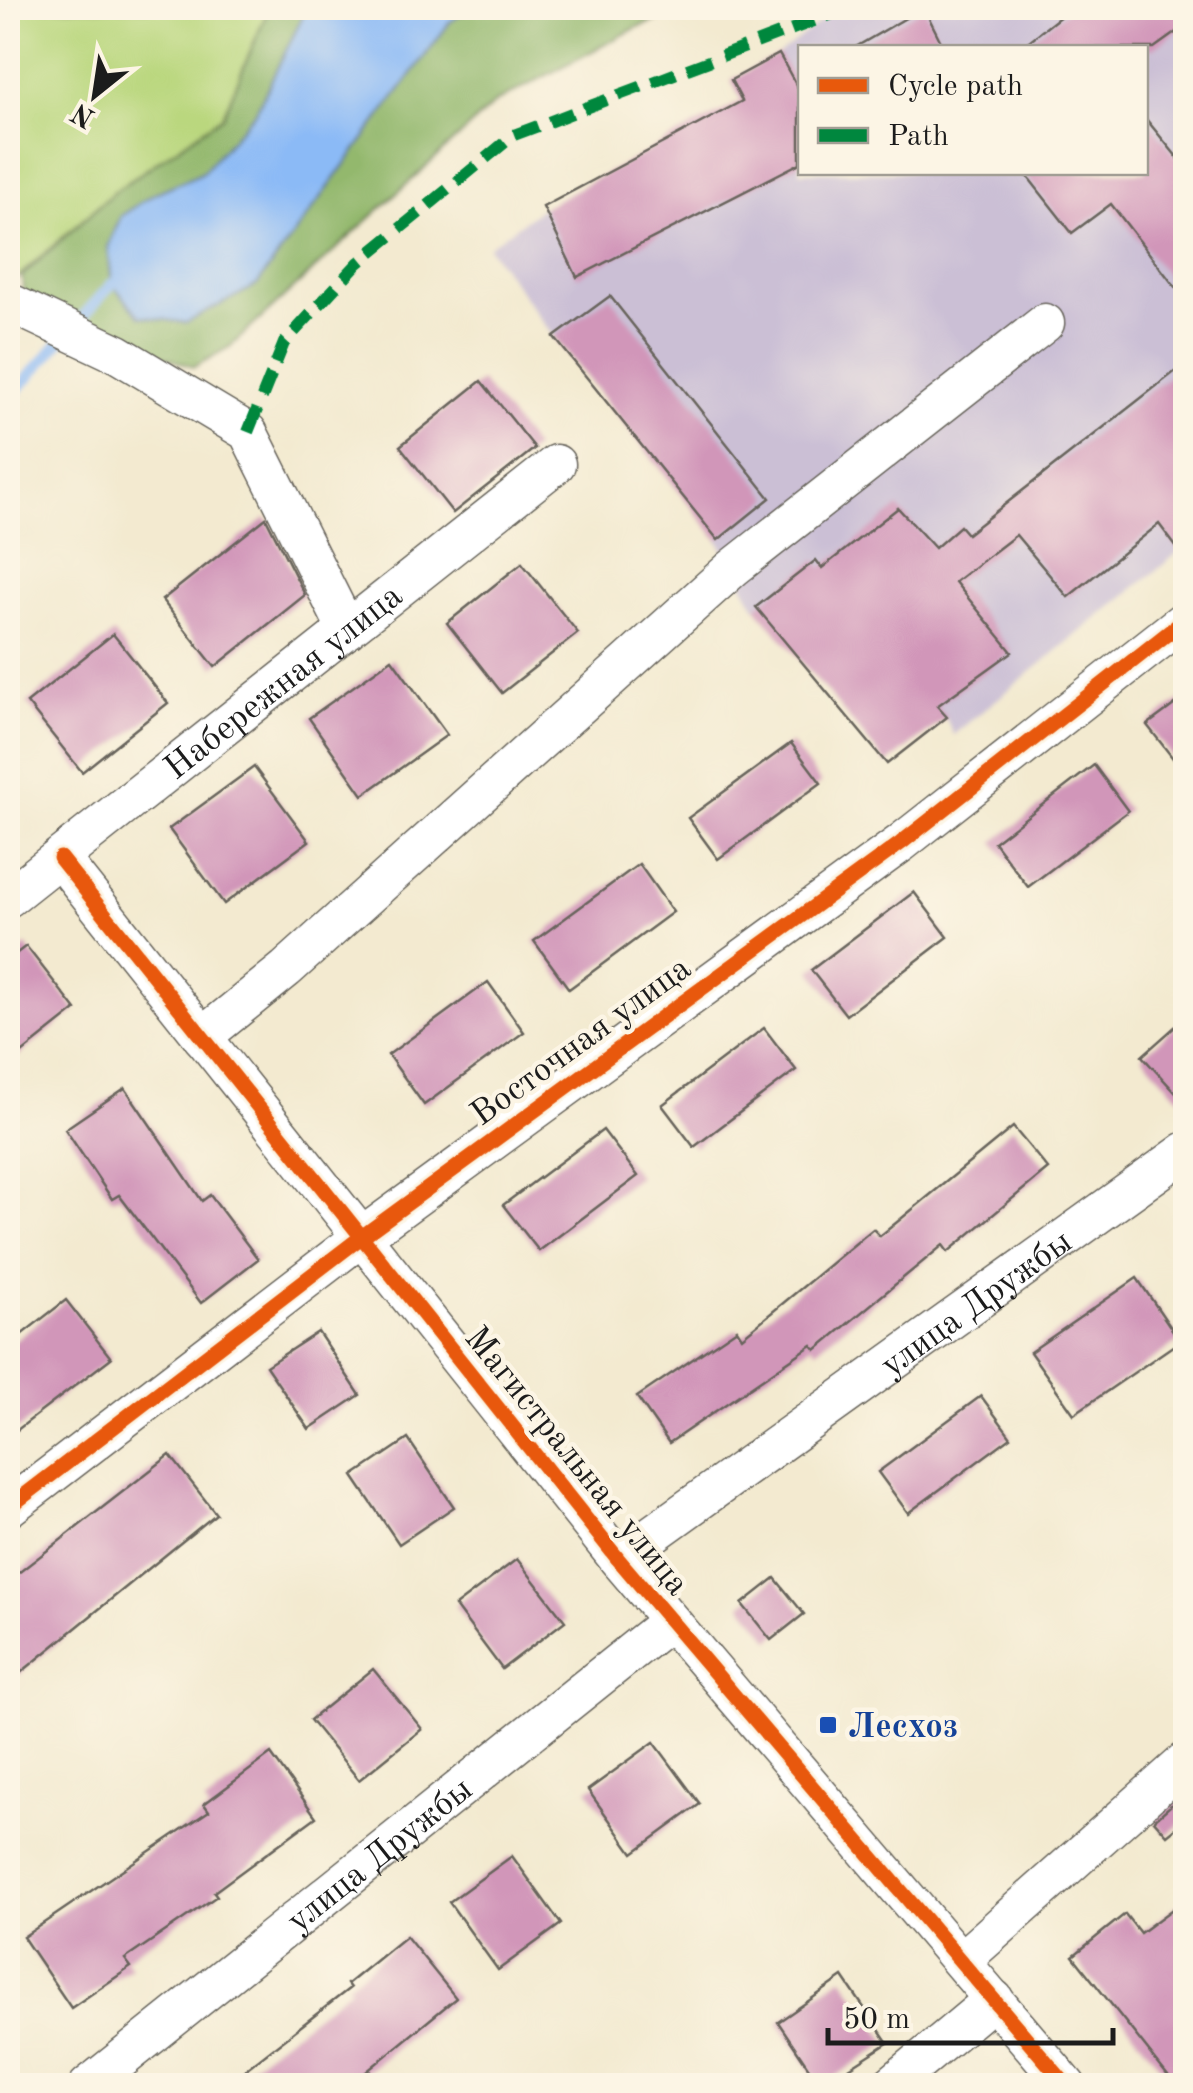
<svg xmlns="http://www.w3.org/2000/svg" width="1193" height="2093" font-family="'Old Standard TT',serif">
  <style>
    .industrial { fill: #cbbfd5; fill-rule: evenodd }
    .green { fill: #bad77e; stroke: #6b7a4d; stroke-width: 2.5 }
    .forest { fill: #93b86d; stroke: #586a44; stroke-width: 2.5 }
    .water { fill: #8bbaf6; stroke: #546b89; stroke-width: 2.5 }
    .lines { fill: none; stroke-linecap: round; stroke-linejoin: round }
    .stream { stroke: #8bbaf6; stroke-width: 11 }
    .building { fill: #d196b9 }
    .minor-casing { stroke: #67645b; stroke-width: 41 }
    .minor { stroke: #fff; stroke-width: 38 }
    .quiet { stroke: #00873e; stroke-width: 12; stroke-dasharray: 25 12; stroke-linecap: butt }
    .cycleway-casing { stroke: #fcf5e5; stroke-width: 21 }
    .cycleway { stroke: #e8590c; stroke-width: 15 }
    .transit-dot { fill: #1a4fb4; stroke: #fcf5e5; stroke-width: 4 }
    .labels { text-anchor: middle; stroke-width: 9; stroke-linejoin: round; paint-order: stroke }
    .street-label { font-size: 35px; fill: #1c1c1c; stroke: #fcf5e5 }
    .transit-label { font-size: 35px; font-weight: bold; fill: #164399; stroke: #fcf5e5; text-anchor: start }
  </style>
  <rect width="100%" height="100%" fill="#fcf5e5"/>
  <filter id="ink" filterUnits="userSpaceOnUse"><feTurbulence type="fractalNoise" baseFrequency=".01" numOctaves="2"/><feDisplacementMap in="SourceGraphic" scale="20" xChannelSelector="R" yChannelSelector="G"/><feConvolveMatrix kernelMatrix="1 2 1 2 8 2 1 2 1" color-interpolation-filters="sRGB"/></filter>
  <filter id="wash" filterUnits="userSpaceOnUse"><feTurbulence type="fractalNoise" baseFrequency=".0048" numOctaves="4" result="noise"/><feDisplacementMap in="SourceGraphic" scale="40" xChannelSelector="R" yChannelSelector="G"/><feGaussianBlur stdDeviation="2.25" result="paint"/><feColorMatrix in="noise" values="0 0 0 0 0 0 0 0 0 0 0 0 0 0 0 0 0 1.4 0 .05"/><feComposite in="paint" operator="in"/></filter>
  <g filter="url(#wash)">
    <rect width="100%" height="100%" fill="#f3ead0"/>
    <path class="industrial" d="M839,8H1185V547L953,735L946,718L887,764L756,607L718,540L554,337L488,247L543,207L742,102L731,80L779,54ZM800,48H1146V172H800Z"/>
    <path class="green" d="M8,8H269L223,116L114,192L8,286Z"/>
    <path class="forest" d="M269,8H691L638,27L496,102L231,346L194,367L72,327L24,304L22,276L114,192L223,116Z"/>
    <path class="water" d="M307,8H470L450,22L257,285L186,323L140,316L112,284L108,247L121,216L155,193L202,173L256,111Z"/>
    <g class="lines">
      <path class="stream" d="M8,400L112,284L125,279"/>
    </g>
    <g id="blocks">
      <g class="building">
        <path d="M924,8L944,48H854L923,8Z"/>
        <path d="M1071,8H1186V25L1154,48H1020Z"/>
        <path d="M779,54L800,92V163L577,277L543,207L742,101L731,80Z"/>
        <path d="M1146,119L1186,168V301L1111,204L1072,233L1024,172H1146Z"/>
        <path d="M610,296L770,498L718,540L554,337Z"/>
        <path d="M1186,363V560L1159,524L1068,597L1016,535L955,582L1012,652L937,706L947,717L887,764L756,607L816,560L822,568L898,508L935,548L960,526L967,534Z"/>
        <path d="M481,381L535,448L453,513L400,446Z"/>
        <path d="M266,518L305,595L215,667L162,600Z"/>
        <path d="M522,563L578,633L502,693L447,623Z"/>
        <path d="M113,634L168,703L82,772L27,703Z"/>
        <path d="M392,659L447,735L363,795L309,718Z"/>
        <path d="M1186,696V775L1147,725Z"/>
        <path d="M791,743L821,783L718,859L688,818Z"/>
        <path d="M1094,765L1128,811L1028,887L994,842Z"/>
        <path d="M254,767L309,841L224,904L169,829Z"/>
        <path d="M639,864L673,912L569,989L534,941Z"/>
        <path d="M914,892L948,937L846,1015L811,970Z"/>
        <path d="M26,946L76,1010L8,1064V960Z"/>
        <path d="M488,982L524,1032L424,1105L388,1055Z"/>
        <path d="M1186,1017V1104L1142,1056Z"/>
        <path d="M764,1028L796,1070L694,1147L662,1105Z"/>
        <path d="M125,1088L202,1201L210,1195L258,1259L201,1303L119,1195L112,1199L65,1129Z"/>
        <path d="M1013,1127L1048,1169L948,1252L943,1245L816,1350L812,1345L669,1443L637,1397L737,1329L742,1337L873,1229L880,1236Z"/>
        <path d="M603,1130L638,1176L539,1251L503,1205Z"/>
        <path d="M1137,1278L1180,1341L1074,1414L1030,1352Z"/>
        <path d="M66,1300L111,1358L8,1437V1345Z"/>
        <path d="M318,1332L360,1395L309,1429L266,1366Z"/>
        <path d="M981,1396L1011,1437L908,1513L878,1472Z"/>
        <path d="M408,1439L454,1507L399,1544L353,1476Z"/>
        <path d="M170,1455L216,1514L8,1683V1581Z"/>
        <path d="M517,1559L565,1621L502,1669L455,1606Z"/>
        <path d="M775,1578L804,1614L771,1640L742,1604Z"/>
        <path d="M373,1669L422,1729L359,1780L310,1720Z"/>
        <path d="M654,1742L700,1804L633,1853L588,1790Z"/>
        <path d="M271,1754L316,1817L214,1892L217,1896L125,1959L131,1967L71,2008L23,1937L209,1811L204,1804Z"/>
        <path d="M1186,1792V1820L1167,1835L1154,1820Z"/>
        <path d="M512,1856L561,1924L498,1970L449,1902Z"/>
        <path d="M1186,1899V2086H1176L1073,1956L1125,1914L1140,1933Z"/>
        <path d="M406,1936L456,1998L349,2086H224L350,1988L347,1984Z"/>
        <path d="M843,1977L888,2043L821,2086L778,2022Z"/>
      </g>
    </g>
  </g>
  <g filter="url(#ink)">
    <use href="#blocks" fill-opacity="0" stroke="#67645b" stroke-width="2.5"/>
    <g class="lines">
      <defs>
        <g id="minor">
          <path d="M8,302L118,354L248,432L347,630"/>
          <path d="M60,858L618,1559L1067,2086"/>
          <path id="s1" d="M8,898L556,464"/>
          <path d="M202,1037L286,969L733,568L1045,323"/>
          <path d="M8,1508L360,1238L901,843L1186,619"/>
          <path id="s2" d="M618,1559L1186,1151"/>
          <path d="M962,1960L1186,1761"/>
          <path id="s3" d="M88,2086L670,1621"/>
          <path d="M890,2086L994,1999"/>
        </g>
      </defs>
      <use href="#minor" class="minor-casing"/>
      <use href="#minor" class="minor"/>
      <path class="quiet" d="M248,432L284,343L358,263L514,135L848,8"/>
      <defs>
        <g id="cycleway">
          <path d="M60,858L618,1559L1067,2086"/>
          <path d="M8,1508L360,1238L901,843L1186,619"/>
        </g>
      </defs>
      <use href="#cycleway" class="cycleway-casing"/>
      <use href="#cycleway" class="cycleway"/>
    </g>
  </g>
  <rect class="transit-dot" x="818" y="1715" width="20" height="20" rx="5"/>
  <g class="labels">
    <g class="street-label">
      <text dy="12" stroke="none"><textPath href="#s1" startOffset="350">Набережная улица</textPath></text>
      <text transform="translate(580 1040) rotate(-36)" y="12">Восточная улица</text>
      <text dy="12" stroke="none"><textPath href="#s2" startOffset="440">улица Дружбы</textPath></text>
      <text transform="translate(578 1460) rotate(51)" y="12">Магистральная улица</text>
      <text dy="12" stroke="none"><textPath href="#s3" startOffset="372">улица Дружбы</textPath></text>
    </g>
    <g class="transit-label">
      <text x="848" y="1737">Лесхоз</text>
    </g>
  </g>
  <rect width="1193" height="2093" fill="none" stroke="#fcf5e5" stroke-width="40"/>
  <rect x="798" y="45" width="350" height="130" fill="#fcf5e5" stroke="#a29e95" stroke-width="2.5"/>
  <rect x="818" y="78" width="50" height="15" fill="#e8590c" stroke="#a29e95" stroke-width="2.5"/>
  <text x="888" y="95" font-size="30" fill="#1c1c1c">Cycle path</text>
  <rect x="818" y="128" width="50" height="15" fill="#00873e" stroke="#a29e95" stroke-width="2.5"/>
  <text x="888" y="145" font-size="30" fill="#1c1c1c">Path</text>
  <g transform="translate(95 95) rotate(210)" stroke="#fcf5e5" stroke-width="8" paint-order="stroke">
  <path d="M0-8L18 38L0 25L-18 38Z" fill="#1c1c1c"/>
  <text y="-15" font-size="28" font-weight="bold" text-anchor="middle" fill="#1c1c1c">N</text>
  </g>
  <path d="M828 2028v15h285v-15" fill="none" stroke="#1c1c1c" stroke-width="5"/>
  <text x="843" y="2028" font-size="30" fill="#1c1c1c" stroke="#fcf5e5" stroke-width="8" paint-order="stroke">50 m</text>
</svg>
